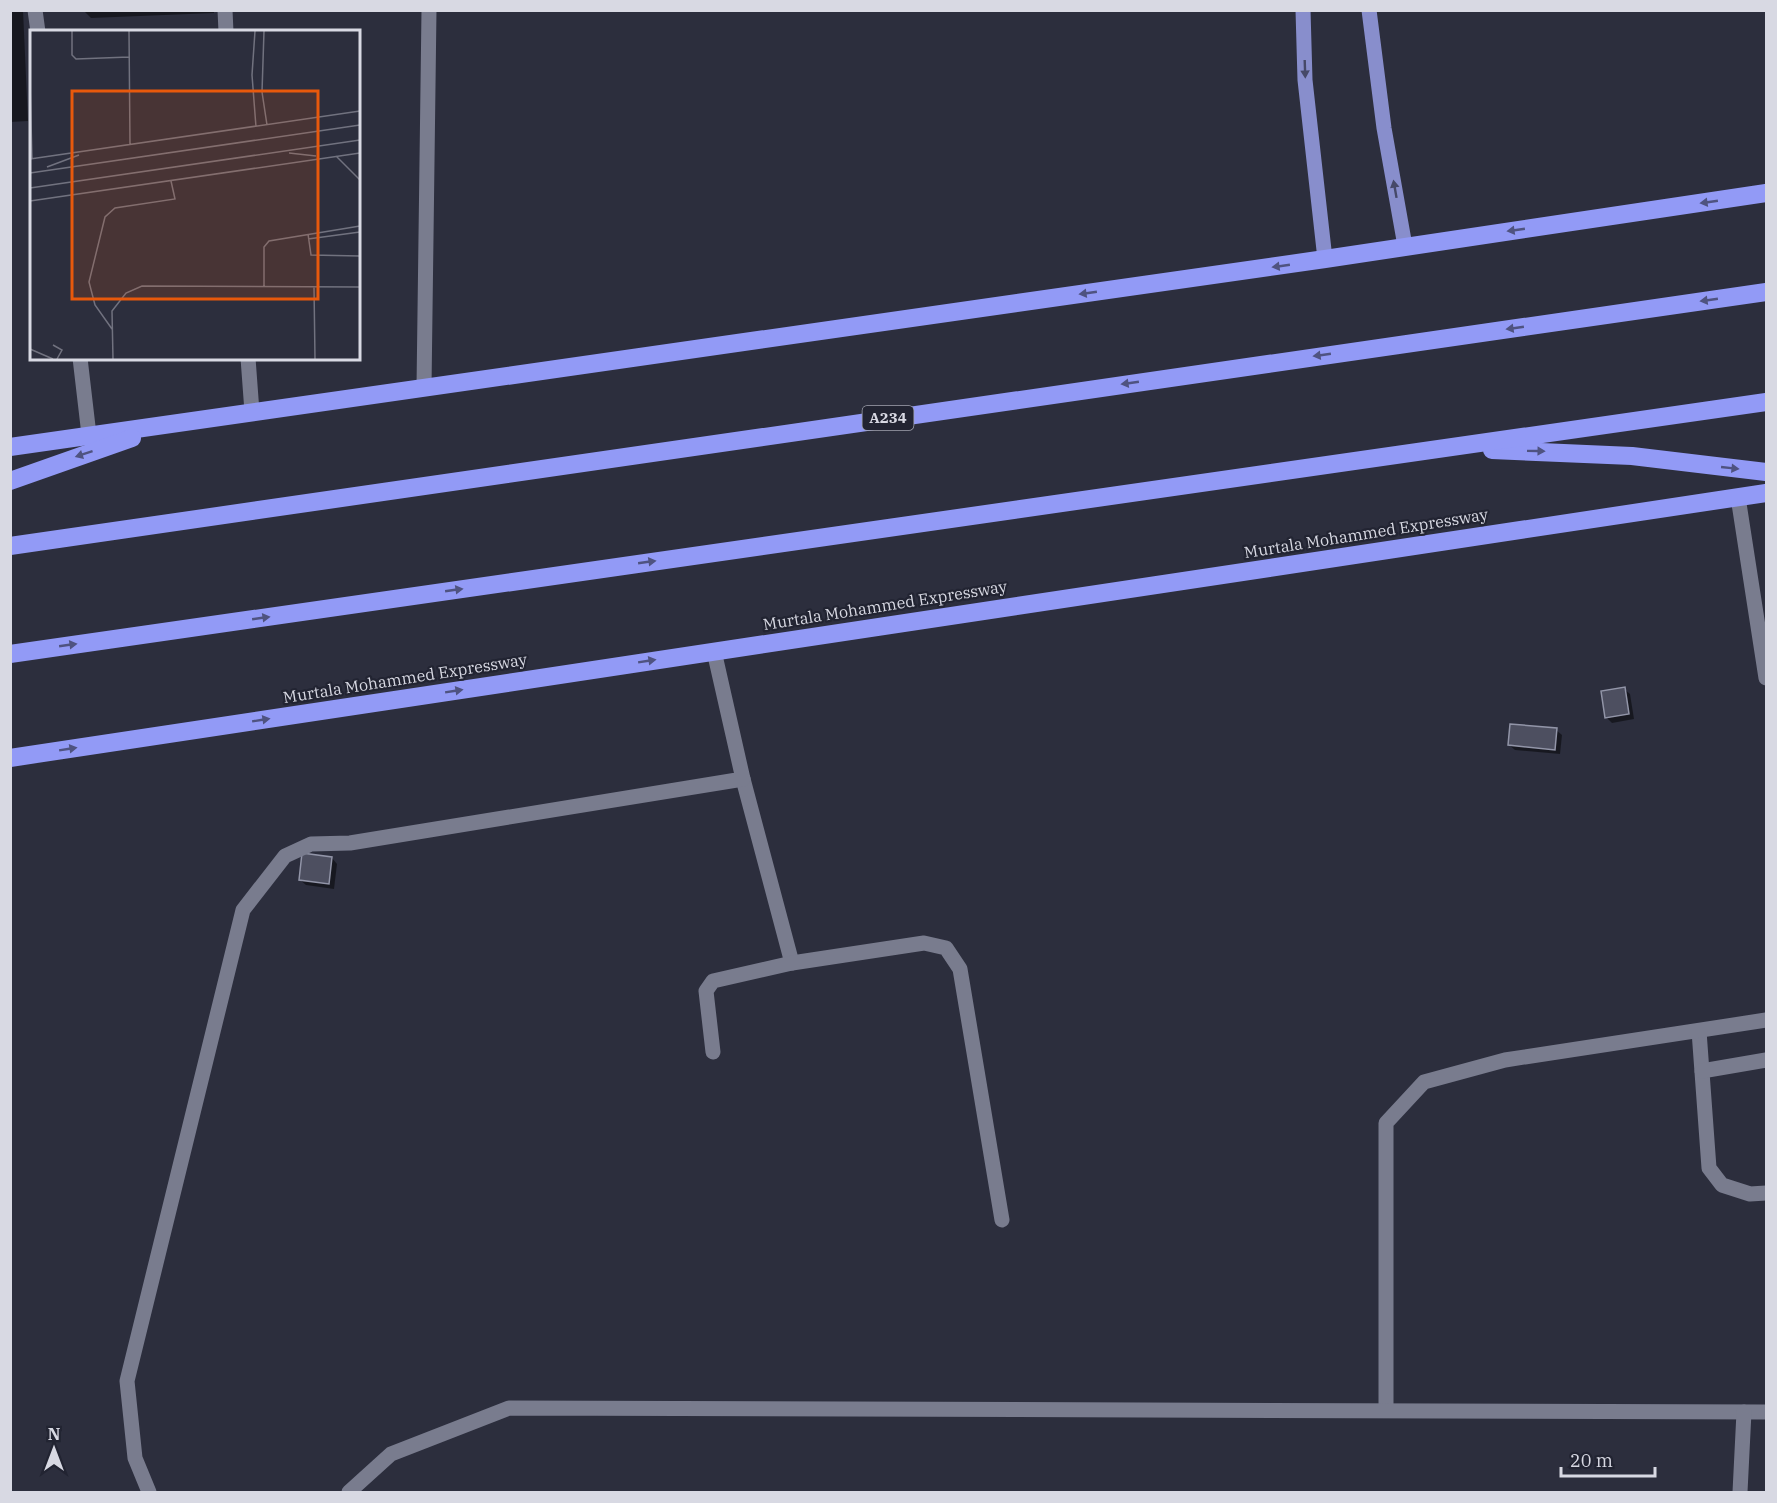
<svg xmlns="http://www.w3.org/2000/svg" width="1777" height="1503" font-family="'IBM Plex Serif',serif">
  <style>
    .shadow { fill: #0007 }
    .building { fill: #4d4f60; stroke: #9295a8; stroke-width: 1.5 }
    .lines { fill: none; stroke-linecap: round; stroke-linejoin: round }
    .minor { stroke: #797c8e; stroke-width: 15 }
    .major { stroke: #888ecc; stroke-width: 15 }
    .highway { stroke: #929af6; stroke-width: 18 }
    .oneway { fill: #464968 }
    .oneway2 { fill: #4f5380 }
    .labels { text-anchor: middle; stroke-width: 4.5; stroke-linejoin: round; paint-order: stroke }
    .shield { fill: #222432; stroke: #a1a3ae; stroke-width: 1.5 }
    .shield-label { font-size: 15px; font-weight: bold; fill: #d8d9e3 }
    .street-label { font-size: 16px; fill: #d8d9e3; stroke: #222432 }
    .inset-road { fill: none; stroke: #71727f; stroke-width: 1.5 }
    .view { fill: #e8590c; fill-opacity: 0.15; stroke: #e8590c; stroke-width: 3 }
    .inset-edge { fill: none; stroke: #d8d9e3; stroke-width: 3 }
  </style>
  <rect width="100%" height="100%" fill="#2c2e3d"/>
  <g class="shadow">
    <path d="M10,10H23L28,121L10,122Z"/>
    <path d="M83,10H214V13L91,18Z"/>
    <path d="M1624,689L1630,694L1634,719L1612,723L1606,717Z"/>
    <path d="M1556,730L1562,735L1560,754L1515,750L1509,745Z"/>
    <path d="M332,858L337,864L334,889L306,885L300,880Z"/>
  </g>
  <g class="building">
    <path d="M1625,687L1629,714L1605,718L1601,691Z"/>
    <path d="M1510,724L1557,728L1555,750L1508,745Z"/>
    <path d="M302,853L332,857L329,884L299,880Z"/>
  </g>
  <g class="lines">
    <g class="minor">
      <path d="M35,10L38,32"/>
      <path d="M225,10L226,32"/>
      <path d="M80,358L89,435"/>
      <path d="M248,358L252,412"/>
      <path d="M424,388L429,10"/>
      <path d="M1738,497L1766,678"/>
      <path d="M743,779L792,963"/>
      <path d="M1699,1031L1709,1168L1722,1185L1750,1194L1766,1193"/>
      <path d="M713,1052L706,991L713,981L792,963L924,943L946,948L960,969L1002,1220"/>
      <path d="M1702,1071L1766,1060"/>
      <path d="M1386,1410V1123L1424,1082L1505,1060L1766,1020"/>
      <path d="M149,1492L135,1458L127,1381L243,910L285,856L311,844L350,843L743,779L714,651"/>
      <path d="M349,1492L391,1454L509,1408L1766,1412"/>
      <path d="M1740,1492L1744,1412"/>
    </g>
    <g class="major">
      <path d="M1303,10L1305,80L1325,259"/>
      <path d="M1369,10L1384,128L1405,246"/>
    </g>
    <g class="highway">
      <path d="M10,447L1325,259L1766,193"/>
      <path d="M1492,450L1632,456L1766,472"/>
      <path d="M10,481L132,438"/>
      <path d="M10,546L1766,292"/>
      <path d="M10,654L1766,402"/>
      <path d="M10,758L1766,493"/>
    </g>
  </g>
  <defs><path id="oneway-solid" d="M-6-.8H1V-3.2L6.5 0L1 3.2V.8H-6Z" transform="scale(1.5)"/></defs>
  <g class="oneway">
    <use href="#oneway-solid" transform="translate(1305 69) rotate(88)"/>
    <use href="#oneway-solid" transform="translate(1395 189) rotate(-100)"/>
  </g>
  <g class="oneway2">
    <use href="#oneway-solid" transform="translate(1709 202) rotate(172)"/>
    <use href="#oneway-solid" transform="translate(1516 230) rotate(172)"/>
    <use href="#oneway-solid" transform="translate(1281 266) rotate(172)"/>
    <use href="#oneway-solid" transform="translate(1088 293) rotate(172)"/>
    <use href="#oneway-solid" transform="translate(1709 300) rotate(172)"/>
    <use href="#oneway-solid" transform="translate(1515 328) rotate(172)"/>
    <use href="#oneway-solid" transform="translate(1322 355) rotate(172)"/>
    <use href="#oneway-solid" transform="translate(1130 383) rotate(172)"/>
    <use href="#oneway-solid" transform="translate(1536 451) rotate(1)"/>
    <use href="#oneway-solid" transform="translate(84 454) rotate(162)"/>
    <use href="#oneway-solid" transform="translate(1730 468) rotate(6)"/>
    <use href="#oneway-solid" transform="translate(647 562) rotate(-8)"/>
    <use href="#oneway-solid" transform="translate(454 590) rotate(-8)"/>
    <use href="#oneway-solid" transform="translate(261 618) rotate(-8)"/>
    <use href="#oneway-solid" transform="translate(68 645) rotate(-8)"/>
    <use href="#oneway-solid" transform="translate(647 661) rotate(-9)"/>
    <use href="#oneway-solid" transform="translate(454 691) rotate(-9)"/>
    <use href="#oneway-solid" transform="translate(261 720) rotate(-9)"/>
    <use href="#oneway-solid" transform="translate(68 749) rotate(-9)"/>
  </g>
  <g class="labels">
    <rect class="shield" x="862.5" y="406" width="51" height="24" rx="4.5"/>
    <g class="shield-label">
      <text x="888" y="423">A234</text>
    </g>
    <g class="street-label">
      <text transform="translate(1366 533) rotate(-9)" y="6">Murtala Mohammed Expressway</text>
      <text transform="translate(885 605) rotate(-9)" y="6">Murtala Mohammed Expressway</text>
      <text transform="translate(405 678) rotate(-9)" y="6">Murtala Mohammed Expressway</text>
    </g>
  </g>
  <g transform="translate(30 30)">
    <rect width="330" height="330" fill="#2c2e3d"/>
    <path class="inset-road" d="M42,1V25L46,29L99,27M99,1L100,115M225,1L222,45L226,97M234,1L232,62L237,95M0,53L2,129M259,123L286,126M306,126L330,150M0,129L330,81M17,137L49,125M0,143L330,95M0,158L330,110M0,171L330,123M278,204L281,225L330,226M278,209L330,202M234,256V217L239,211L330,196M284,257L285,329M82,299L65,275L59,252L75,187L85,178L145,169L141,151M23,315L32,320L27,329M0,319L23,329M83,329L82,281L96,263L112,256L330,257"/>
    <path class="view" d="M42,61H288V269H42Z"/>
    <rect width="330" height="330" class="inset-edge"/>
  </g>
  <rect width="1777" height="1503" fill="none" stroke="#d8d9e3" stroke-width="24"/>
  <g transform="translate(54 1449)" stroke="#222432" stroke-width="4.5" paint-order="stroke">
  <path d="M0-4.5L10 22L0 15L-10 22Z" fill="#d8d9e3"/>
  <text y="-9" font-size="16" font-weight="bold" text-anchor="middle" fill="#d8d9e3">N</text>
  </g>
  <path d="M1561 1467v9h94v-9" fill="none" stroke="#d8d9e3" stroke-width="3"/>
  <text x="1570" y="1467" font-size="18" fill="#d8d9e3" stroke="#222432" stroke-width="4.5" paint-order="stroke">20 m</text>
</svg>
